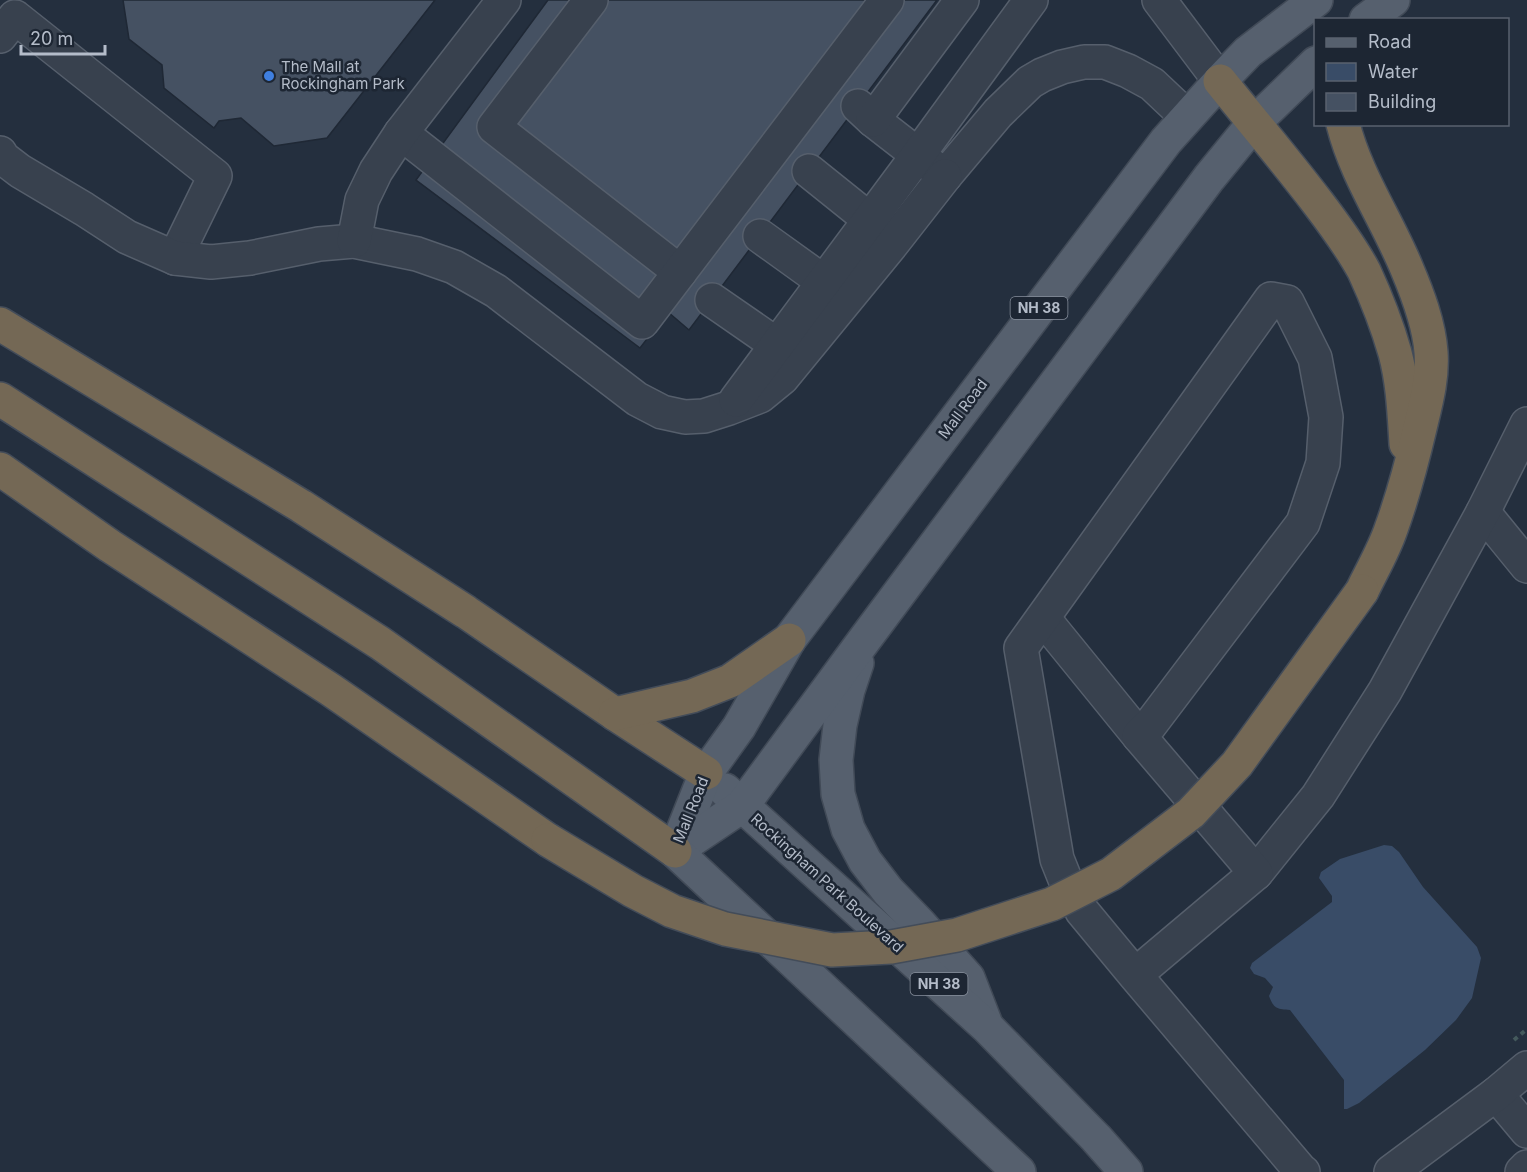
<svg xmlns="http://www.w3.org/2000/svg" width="1527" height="1172" font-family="Inter,sans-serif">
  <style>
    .water { fill: #394c67 }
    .building { fill: #455162; stroke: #1f2835; stroke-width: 1.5 }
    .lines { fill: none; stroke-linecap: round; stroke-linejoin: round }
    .minor-casing { stroke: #565f6c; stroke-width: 36 }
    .major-casing { stroke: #414a57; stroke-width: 36 }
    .highway-casing { stroke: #434c59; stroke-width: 36 }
    .path { stroke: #44595c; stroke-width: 4; stroke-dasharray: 4.5 4.5; stroke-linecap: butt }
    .minor { stroke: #38414e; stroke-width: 33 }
    .major { stroke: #56606e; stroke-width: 33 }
    .highway { stroke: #746855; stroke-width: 33 }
    .highway-bridge-casing { stroke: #434c59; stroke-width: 36; stroke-linecap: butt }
    .highway-bridge { stroke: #746855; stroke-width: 33 }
    .shop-dot { fill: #3f7fe0; stroke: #1d2633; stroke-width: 2 }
    .labels { text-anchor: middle; stroke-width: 5; stroke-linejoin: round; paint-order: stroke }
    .shield { fill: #1d2633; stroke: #878f9c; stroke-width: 1.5 }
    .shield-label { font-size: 14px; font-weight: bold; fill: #b4bcc9 }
    .poi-label { font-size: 15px; fill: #b4bcc9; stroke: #1d2633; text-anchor: start }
    .street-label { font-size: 15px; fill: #b4bcc9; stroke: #1d2633 }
  </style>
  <rect width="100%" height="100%" fill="#242f3e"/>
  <path class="water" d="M1384,845L1392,846L1399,852L1423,887L1477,947L1481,958L1472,998L1456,1020L1425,1050L1359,1103L1347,1109H1344V1080L1290,1010C1277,1009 1274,1009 1269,996L1273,987L1265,978L1254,974L1250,968L1252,963L1332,902V896L1319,878L1321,872L1340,859Z"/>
  <g class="building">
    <path d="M123,0H435L327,138L274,146L241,118L219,121L214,128L164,88L162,65L129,39Z"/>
    <path d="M548,0H937L689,330L668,312L640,348L416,180Z"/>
  </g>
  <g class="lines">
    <defs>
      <g id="minor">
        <path d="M591,0L494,127L680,272"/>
        <path d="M1159,0L1220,81"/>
        <path d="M0,36L15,17L215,176L175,258"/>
        <path d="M858,106L873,120L945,176L998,113L1030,82L1042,75L1062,67L1084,62H1105L1128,71L1152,84L1187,117"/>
        <path d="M873,120L962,0"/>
        <path d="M401,133L642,322L887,0"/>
        <path d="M0,153L3,158L20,171L84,209L127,237L175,258L211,262L250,258L319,244L354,241L417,254L454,267L496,291L637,399L662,412L685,417L704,416L729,408L760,396L782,378L891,245L945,176"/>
        <path d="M809,171L870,220"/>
        <path d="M760,236L824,282"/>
        <path d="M354,241L362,200L376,171L401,133L504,0"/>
        <path d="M712,300L777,345"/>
        <path d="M736,400L918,155L1031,0"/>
        <path d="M1483,512L1527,566"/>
        <path d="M1043,618L1139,736"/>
        <path d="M1256,873L1318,796L1385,691L1483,512L1527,424"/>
        <path d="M1135,975L1256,873L1139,736L1150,725L1303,523L1323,463L1326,417L1315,358L1287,302L1271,299L1021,648L1057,859L1067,884L1082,911L1135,975L1301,1171L1303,1172"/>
        <path d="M1496,1094L1527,1131"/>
        <path d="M1391,1172L1496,1094L1527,1068"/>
        <path d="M1522,1172L1527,1167"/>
      </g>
      <g id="major">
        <path d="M1366,20L1393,0"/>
        <path d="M857,663L848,690L840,725L836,760L838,794L848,829L865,861L888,891L919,923L968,978L985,1022"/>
        <path d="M725,790L987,1027L1096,1138L1126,1172"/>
        <path d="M675,851L706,773L739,727L789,640L1166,141L1220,81L1248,52L1316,0"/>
        <path d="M675,851L742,806L865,639L1209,178L1254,123L1316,63"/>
        <path d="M675,851L1019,1172"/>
      </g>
      <g id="highway">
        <path d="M1220,81C1253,122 1286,161 1318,203C1334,224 1351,247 1364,271C1376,297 1387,325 1395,353C1403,383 1404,413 1406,444"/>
        <path d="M1343,124C1356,176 1387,220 1407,269C1418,295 1429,324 1431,352C1433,378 1426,403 1420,428C1412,462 1403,496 1391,529C1384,550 1372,570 1362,591"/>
        <path d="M0,324L301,506L466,612L615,714L706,773"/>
        <path d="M0,399L380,643L675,851"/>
        <path d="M0,469L110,546L331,690L548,840"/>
        <path d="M615,714L692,696L730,681L789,640"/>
      </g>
    </defs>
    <use href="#minor" class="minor-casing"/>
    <use href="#major" class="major-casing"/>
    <use href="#highway" class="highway-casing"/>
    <path class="path" d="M1514,1040L1527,1029"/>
    <use href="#minor" class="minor"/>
    <use href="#major" class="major"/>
    <use href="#highway" class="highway"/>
    <defs>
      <path id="highway-bridge" d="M548,840L633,891L672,911L725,929L832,950L891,947L957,935L1052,904L1111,874L1191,813L1237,764L1362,591"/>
    </defs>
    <use href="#highway-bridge" class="highway-bridge-casing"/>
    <use href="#highway-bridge" class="highway-bridge"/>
  </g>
  <circle class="shop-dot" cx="269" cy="76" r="6"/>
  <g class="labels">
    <g class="shield">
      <rect x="1010.5" y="297" width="57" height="22" rx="4.5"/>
      <rect x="910.5" y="973" width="57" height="22" rx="4.5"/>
    </g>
    <g class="shield-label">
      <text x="1039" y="313">NH 38</text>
      <text x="939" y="989">NH 38</text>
    </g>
    <g class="poi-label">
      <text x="281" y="72">The Mall at<tspan x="281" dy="17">Rockingham Park</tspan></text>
    </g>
    <g class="street-label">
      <text transform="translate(963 409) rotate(-53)" y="5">Mall Road</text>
      <text transform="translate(691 810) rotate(-68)" y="5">Mall Road</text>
      <text transform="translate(827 883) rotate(42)" y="5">Rockingham Park Boulevard</text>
    </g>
  </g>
  <rect x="1314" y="18" width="195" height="108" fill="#1d2633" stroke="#59626f" stroke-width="1.5"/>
  <rect x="1326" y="38" width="30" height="9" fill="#56606e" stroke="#59626f" stroke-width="1.5"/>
  <text x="1368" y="48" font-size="18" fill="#b4bcc9">Road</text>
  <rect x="1326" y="63" width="30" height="18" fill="#394c67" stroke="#59626f" stroke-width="1.5"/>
  <text x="1368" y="78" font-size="18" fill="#b4bcc9">Water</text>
  <rect x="1326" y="93" width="30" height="18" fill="#455162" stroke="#59626f" stroke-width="1.5"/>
  <text x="1368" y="108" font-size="18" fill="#b4bcc9">Building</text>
  <path d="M21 45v9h84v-9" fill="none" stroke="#b4bcc9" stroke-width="3"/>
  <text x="30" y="45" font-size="18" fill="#b4bcc9" stroke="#1d2633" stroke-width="4.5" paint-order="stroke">20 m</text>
</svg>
